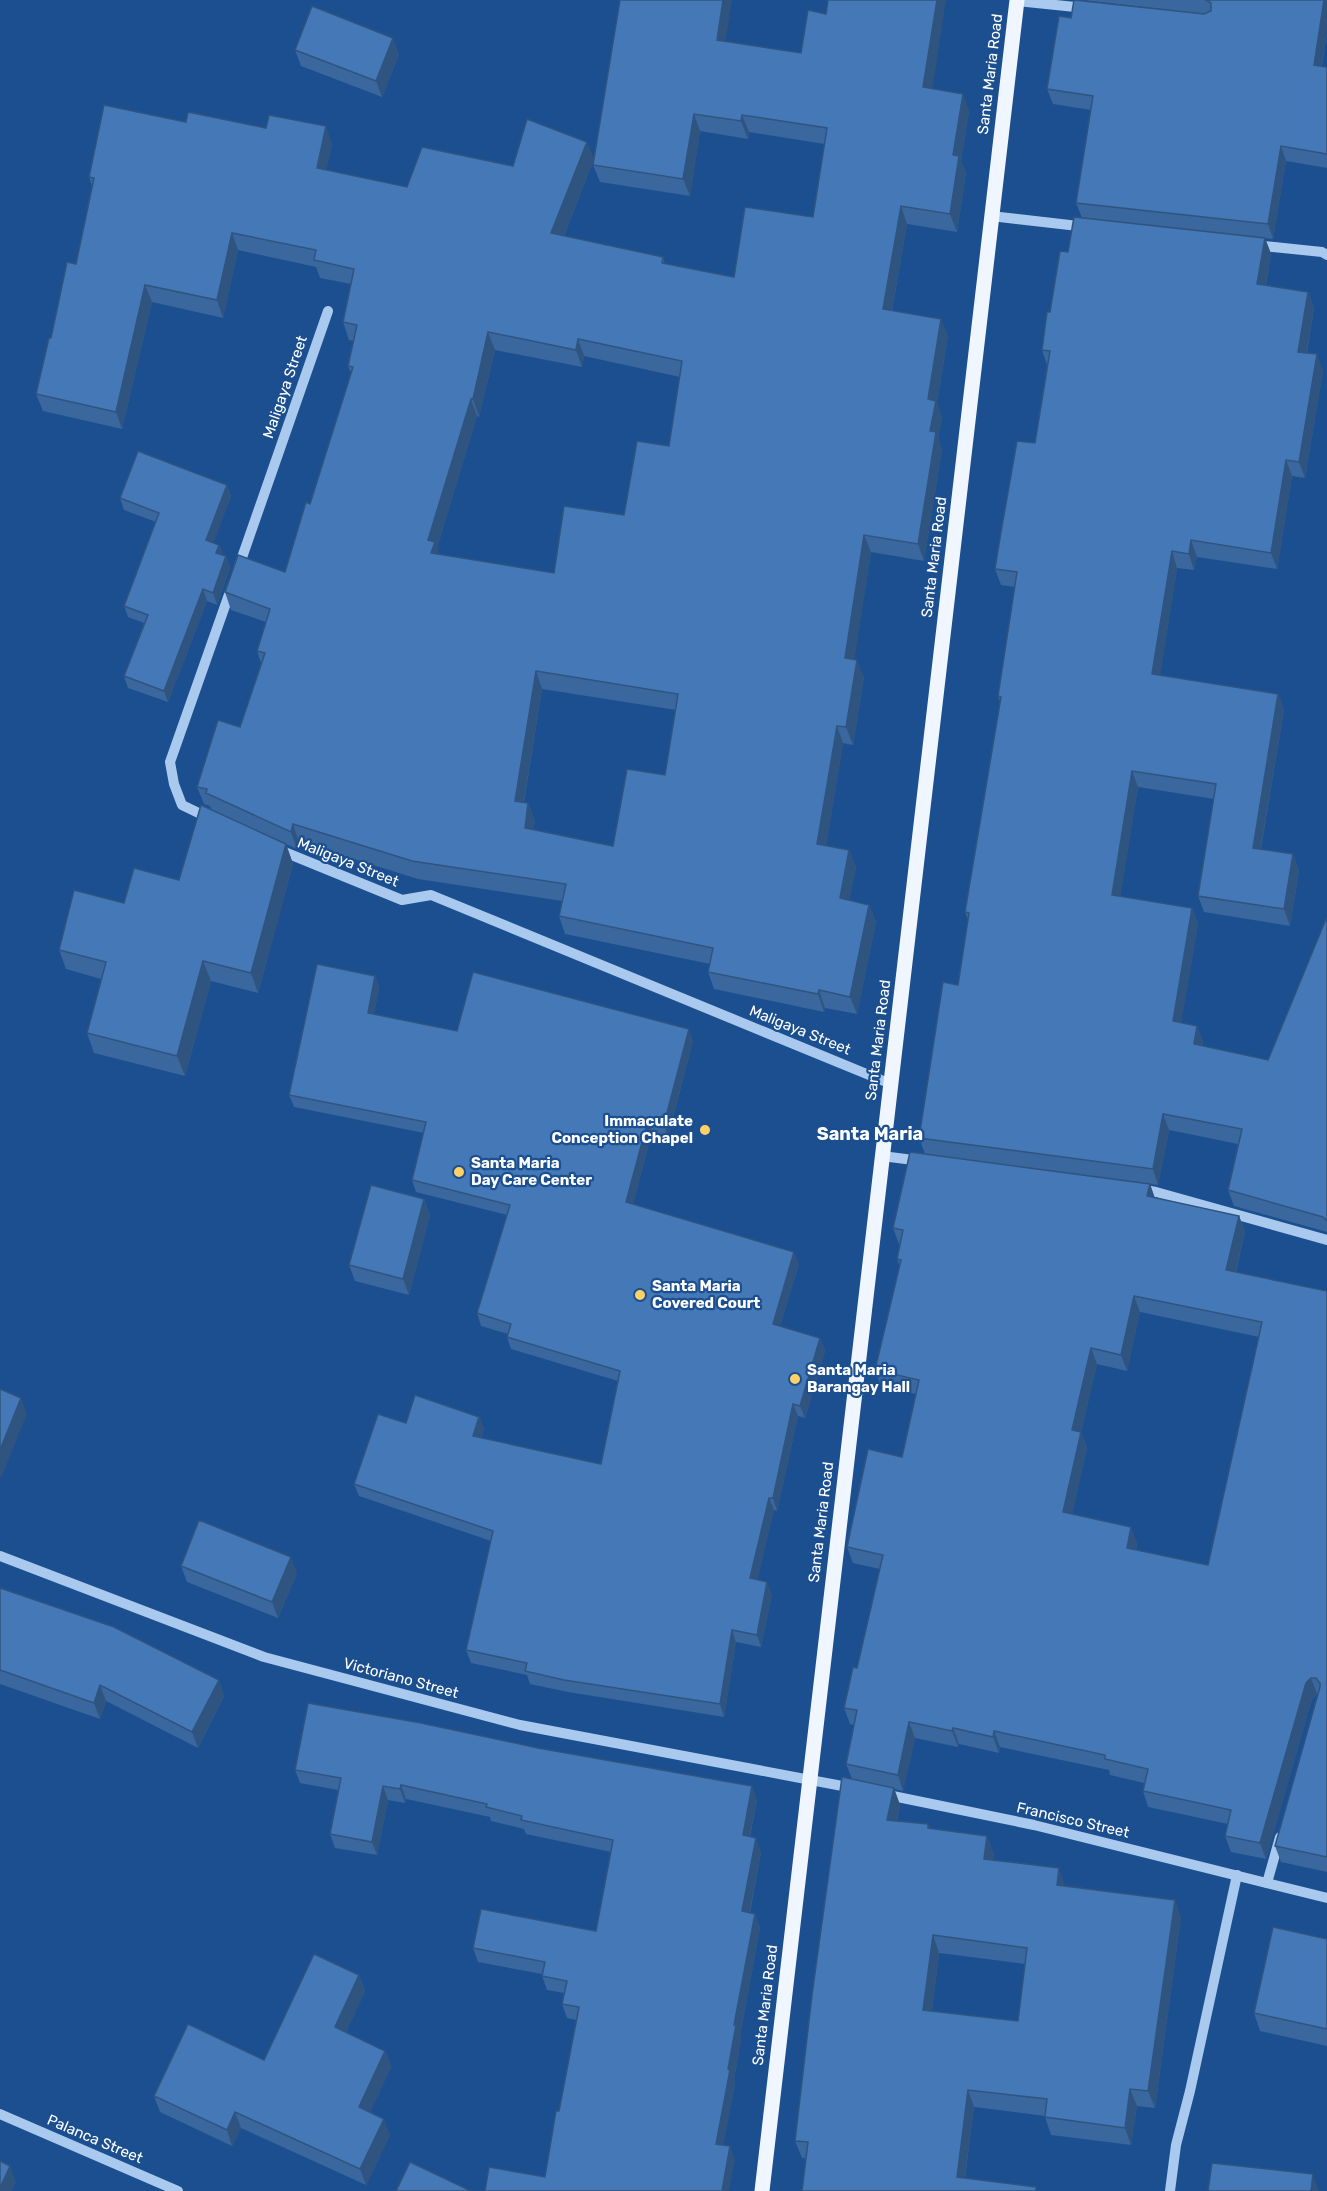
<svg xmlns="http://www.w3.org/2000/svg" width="1327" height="2191" font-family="Rubik,sans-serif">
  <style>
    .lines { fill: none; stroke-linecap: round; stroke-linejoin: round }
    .minor { stroke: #a9c9ee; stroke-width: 10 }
    .major { stroke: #f0f6ff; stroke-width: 15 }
    .wall { fill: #3a679d; fill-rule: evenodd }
    .shaded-wall { fill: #305480 }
    .building { fill: #4478b7; stroke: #305480; stroke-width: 1.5; fill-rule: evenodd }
    .poi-dot { fill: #ffd166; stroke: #1b4f8f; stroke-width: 2 }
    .labels { text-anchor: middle; stroke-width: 4.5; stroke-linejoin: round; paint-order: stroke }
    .street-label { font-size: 15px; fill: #fff; stroke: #1b4f8f }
    .poi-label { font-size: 15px; font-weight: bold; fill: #fff; stroke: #1b4f8f; text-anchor: start }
    .quarter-label { font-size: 18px; font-weight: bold; fill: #fff; stroke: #1b4f8f }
  </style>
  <rect width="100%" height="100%" fill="#1b4f8f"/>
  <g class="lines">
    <g class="minor">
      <path d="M1017,1L1085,8"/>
      <path d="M991,216L1087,227"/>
      <path d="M1254,245L1322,252L1327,255"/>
      <path d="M238,569L328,311"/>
      <path d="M211,819L182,805L174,784L170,762L232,586"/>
      <path d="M277,849L402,900L431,895L891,1084"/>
      <path d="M882,1156L921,1161"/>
      <path d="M1139,1189L1156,1192L1327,1240"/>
      <path d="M0,1556L264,1657L520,1725L853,1788"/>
      <path d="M883,1794L1034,1825L1327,1898"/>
      <path d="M1267,1883L1280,1837"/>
      <path d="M0,2114L178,2191"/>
      <path d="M1170,2191L1176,2145L1190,2091L1237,1875"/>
    </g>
    <path class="major" d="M762,2191L1017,0"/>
  </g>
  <g class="wall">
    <path d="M1082,0H1327V32L1322,66L1327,67V168L1286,161L1273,239L1265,238L1271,254L1266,285L1308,292L1314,308L1307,353L1323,371L1305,478L1292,476L1277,569L1197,557L1194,570L1177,568L1160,675L1278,694L1284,710L1261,849L1293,854L1299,871L1290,926L1204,912L1198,896L1214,799L1138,787L1120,897L1192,908L1198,924L1181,1023L1197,1026L1203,1042L1202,1046L1268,1060L1327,919V1232L1234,1206L1228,1190L1238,1144L1169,1130L1158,1185L1150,1184L1155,1198L1239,1216L1245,1232L1236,1272L1327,1291V1872L1281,1862L1275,1846L1318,1694H1317L1312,1699L1266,1859L1231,1852L1225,1836L1228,1824L1148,1807L1143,1791L1144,1783L1110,1775L1109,1770L1000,1747L999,1753L959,1744L958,1747L915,1738L903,1791L894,1789L900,1805L897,1821L928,1824L930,1829L994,1853L993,1860L1065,1886L1181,1917L1155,2108L1137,2106L1131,2145L1051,2135L1045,2117V2116L974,2107L965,2178L802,2158L795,2141L852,1779L846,1764L854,1725L850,1724L844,1708L857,1668L880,1569L853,1563L847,1547L902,1457L916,1394L881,1386L875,1370L900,1267L897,1259L900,1244H899L893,1228L925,1154L919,1138L958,985L968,920L965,912L1000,702L998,696L1015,587L1001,585L995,569L1035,443L1047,365L1042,350L1050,312L1068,252L1082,218L1076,203L1091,110L1053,104L1047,89L1071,18L1205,14ZM1140,1312L1259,1337L1208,1565L1136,1550L1137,1543L1072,1514L1087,1448L1081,1432L1097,1364L1127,1371ZM939,1953L1025,1964L1018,2021L932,2011Z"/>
    <path d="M726,41L932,89L969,111L961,161L966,173L957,232L907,224L892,311L948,336L937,403L942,418L938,439L942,449L924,561L871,552L854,659L864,677L853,745L843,743L826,846L849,850L856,868L849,900L869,905L876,922L857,1014L825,1008L824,1012L714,989L708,972L710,964L565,934L559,916L562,901L418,879L299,842L297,849L286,844L293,864L258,993L211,981L185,1076L94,1053L87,1033L101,979L66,969L59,950L124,903L179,880L212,811L210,806L204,804L197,787L240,727L261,663L257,651L266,622L231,610L225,592L285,572L310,504L351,373L348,366L354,341L349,340L343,322L351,284L320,278L316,267L238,250L223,318L152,302L122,429L43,411L36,394L51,338L76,264L92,186L89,177L186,122L332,144L326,170L407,187L513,166L594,159L564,236L663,257L665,264L734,277L813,217L824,144L749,132L748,139L700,131L690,196L600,182L593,165ZM495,350L582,367L584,356L680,377L669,446L624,515L554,573L439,554L437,548L477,416L479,417ZM542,689L676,710L665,775L613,846L533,829L535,821L528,803H524Z"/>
    <path d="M295,50L399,54L382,97L301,66Z"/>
    <path d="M227,485L231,496L213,543L219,545L223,555L226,556L230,568L217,605L207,601L168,702L128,688L124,676L144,623L128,617L124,606L156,522L124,510L120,498Z"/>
    <path d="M375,976L379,988L374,1014L457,1031L693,1041L668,1137L652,1133L633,1204L799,1264L780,1326L820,1338L825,1351L805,1418L798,1416L777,1511L774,1510L757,1580L772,1594L761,1647L736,1642L724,1717L568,1692L530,1684L527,1675L471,1663L466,1650L491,1541L359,1496L354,1484L406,1423L479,1417L484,1429L481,1438L601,1464L618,1381L511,1349L507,1337L508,1334L481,1326L477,1313L507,1215L416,1192L412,1180L424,1133L294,1107L289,1095Z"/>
    <path d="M424,1199L430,1215L409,1295L355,1281L349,1265Z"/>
    <path d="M181,1566L297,1573L278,1618L187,1582Z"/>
    <path d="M0,1588L219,1680L224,1696L198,1748L106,1701L100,1719L0,1684Z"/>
    <path d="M295,1770L757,1800L750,1837L761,1852L750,1913L755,1914L760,1928L740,2036L741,2039L734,2080L735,2084L723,2145L735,2160L545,2177L559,2111L576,2020L567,2018L562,2004L564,1993L547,1990L542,1976V1974L478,1962L473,1948L596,1931L611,1852L526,1834L524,1829L491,1821L490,1817L406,1799L405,1803L388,1800L377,1855L335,1848L330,1834L338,1790L300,1783Z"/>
    <path d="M1327,1939V2046L1260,2031L1254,2013Z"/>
    <path d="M359,1975L365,1991L346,2032L385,2051L391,2067L370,2112L390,2135L366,2185L241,2128L232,2146L160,2112L154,2096L264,2060Z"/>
  </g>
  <g class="shaded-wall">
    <path d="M723,0H732L723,57L717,40Z"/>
    <path d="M937,0H946L930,105L923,87Z"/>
    <path d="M1324,0H1327V32L1319,80L1314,65Z"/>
    <path d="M393,38L399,54L382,97L376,81Z"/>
    <path d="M963,94L969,111L961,161L966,173L957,232L950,214L953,155Z"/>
    <path d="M694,114L700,131L690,196L683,179Z"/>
    <path d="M742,115L749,132L748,139L741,121Z"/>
    <path d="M326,126L332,144L323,186L317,168Z"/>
    <path d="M587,142L594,159L558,251L551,233Z"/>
    <path d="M1281,146L1286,161L1273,239L1268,224Z"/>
    <path d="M901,206L907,224L889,327L883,309Z"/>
    <path d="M232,233L238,250L223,318L217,300Z"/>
    <path d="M1265,238L1271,254L1263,300L1257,284Z"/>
    <path d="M145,285L152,302L122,429L116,412Z"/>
    <path d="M1308,292L1314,308L1304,368L1298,352Z"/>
    <path d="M941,319L948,336L937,403L942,418L938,439L942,449L924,561L918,544L930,431L928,399Z"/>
    <path d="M488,332L495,350L479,417L473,399Z"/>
    <path d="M578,339L584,356L582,367L576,350Z"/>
    <path d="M1317,354L1323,371L1305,478L1299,462Z"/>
    <path d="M471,399L477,416L437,548L441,559L438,570L428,540Z"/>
    <path d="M1286,460L1292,476L1277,569L1271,553Z"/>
    <path d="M227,485L231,496L210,552L206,540Z"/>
    <path d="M864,535L871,552L852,675L845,658Z"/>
    <path d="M1191,540L1197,557L1194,570L1189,554Z"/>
    <path d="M219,545L224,557L216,553Z"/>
    <path d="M1172,551L1177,568L1158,690L1152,674Z"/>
    <path d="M226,556L230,568L217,605L213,593Z"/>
    <path d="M203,589L207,601L168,702L164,691Z"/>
    <path d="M857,660L864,677L853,745L846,727Z"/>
    <path d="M536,671L542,689L521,819L515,801Z"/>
    <path d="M1278,694L1284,710L1258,864L1253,848Z"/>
    <path d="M837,726L843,743L824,861L817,844Z"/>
    <path d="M1132,771L1138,787L1118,911L1112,895Z"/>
    <path d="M528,803L535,821L531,845L525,828Z"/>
    <path d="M293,824L299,842L297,849L291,832Z"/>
    <path d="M286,844L293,864L258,993L251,973Z"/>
    <path d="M849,850L856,868L846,916L840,898Z"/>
    <path d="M1293,854L1299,871L1290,926L1284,909Z"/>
    <path d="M869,905L876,922L857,1014L850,997Z"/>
    <path d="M1192,908L1198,924L1179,1037L1173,1021Z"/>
    <path d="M203,961L211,981L185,1076L177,1056Z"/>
    <path d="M375,976L379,988L372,1025L368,1013Z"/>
    <path d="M819,990L825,1008L824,1012L818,994Z"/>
    <path d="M1197,1026L1203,1042L1200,1060L1194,1044Z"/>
    <path d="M689,1029L693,1041L668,1137L664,1124Z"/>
    <path d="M1163,1114L1169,1130L1158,1185L1153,1169Z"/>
    <path d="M648,1120L652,1133L630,1215L626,1202Z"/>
    <path d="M1150,1184L1155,1200L1147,1196Z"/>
    <path d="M424,1199L430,1215L409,1295L403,1279Z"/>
    <path d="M1239,1216L1245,1232L1232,1286L1226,1270Z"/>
    <path d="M794,1252L799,1264L777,1336L773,1324Z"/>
    <path d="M1134,1296L1140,1312L1127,1371L1121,1355Z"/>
    <path d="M820,1338L825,1351L805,1418L800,1406Z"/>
    <path d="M1091,1348L1097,1364L1081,1432L1087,1448L1069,1528L1063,1512L1072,1430Z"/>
    <path d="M21,1398L27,1414L1,1478L0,1476V1450Z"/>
    <path d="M793,1404L798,1416L777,1511L773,1498Z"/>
    <path d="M479,1417L484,1429L477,1449L473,1436Z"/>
    <path d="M769,1498L774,1510L755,1591L750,1578Z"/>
    <path d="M1131,1527L1137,1543L1132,1564L1127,1548Z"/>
    <path d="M291,1557L297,1573L278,1618L272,1602Z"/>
    <path d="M767,1582L772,1594L761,1647L757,1635Z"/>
    <path d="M732,1630L736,1642L724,1717L720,1704Z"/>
    <path d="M1311,1678L1317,1694L1312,1699L1266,1859L1260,1843L1306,1683Z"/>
    <path d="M219,1680L224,1696L198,1748L192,1732Z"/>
    <path d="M100,1685L106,1701L100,1719L94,1703Z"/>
    <path d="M909,1722L915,1738L903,1791L898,1775Z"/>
    <path d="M953,1728L959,1744L958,1747L952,1731Z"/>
    <path d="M994,1731L1000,1747L999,1753L993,1737Z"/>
    <path d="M401,1785L406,1799L405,1803L400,1789Z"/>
    <path d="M383,1786L388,1800L377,1855L372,1842Z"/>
    <path d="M752,1786L757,1800L747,1849L743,1835Z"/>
    <path d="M894,1788L900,1805L893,1837L887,1820Z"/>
    <path d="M987,1836L994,1853L990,1877L984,1859Z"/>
    <path d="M756,1838L761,1852L747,1925L742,1911Z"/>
    <path d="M1059,1868L1065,1886L1057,1885Z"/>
    <path d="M1175,1900L1181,1917L1155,2108L1148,2091Z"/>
    <path d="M755,1914L760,1928L740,2036L741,2039L734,2080L735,2084L721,2158L716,2144L734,2025Z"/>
    <path d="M933,1935L939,1953L930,2027L923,2010Z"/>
    <path d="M359,1975L365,1991L341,2043L335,2027Z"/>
    <path d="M385,2051L391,2067L365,2123L359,2107Z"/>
    <path d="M1130,2089L1137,2106L1131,2145L1125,2128Z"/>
    <path d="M968,2090L974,2107L963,2191L957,2177Z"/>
    <path d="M235,2112L241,2128L232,2146L227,2130Z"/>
    <path d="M384,2119L390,2135L366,2185L360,2169Z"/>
    <path d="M730,2146L735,2160L729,2191H722Z"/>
    <path d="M10,2166L16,2182L12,2191H0V2188Z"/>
    <path d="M1313,2174L1319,2191H1311Z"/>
  </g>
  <g class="building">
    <path d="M620,0H723L717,40L801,53L808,10L826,14L828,0H937L923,87L963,94L953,155L959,156L950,214L901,206L883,309L941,319L928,399L936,401L930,431L936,432L918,544L864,535L845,658L857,660L846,727L837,726L817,844L849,850L840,898L869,905L850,997L819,990L818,994L708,972L713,948L559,916L566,884L412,861L293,824L291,832L206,793L207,789L197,787L218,720L240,727L265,653L257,651L270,609L225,592L238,555L285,572L306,502L310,504L353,367L348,366L357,325L343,322L354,269L314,260L316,250L232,233L217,300L145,285L116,412L36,394L49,338H51L67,262L76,264L94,178L89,177L104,105L186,122L188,112L266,128L269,115L326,126L317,168L407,187L422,147L513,166L527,119L587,142L551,233L663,257L662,263L734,277L745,207L813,217L827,128L742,115L741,121L694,114L683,179L593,165ZM488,332L576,350L578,339L682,361L669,446L637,441L624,515L564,506L554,573L431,553L435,542L428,540L471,399H473ZM536,671L678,694L665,775L627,769L613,846L525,828L528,803L515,801Z"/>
    <path d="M1074,0L1204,14L1211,11V3L1206,0H1324L1314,65L1327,67V154L1281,146L1268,224L1076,203L1093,96L1047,89L1059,16L1071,18Z"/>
    <path d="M312,6L393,38L376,81L295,50Z"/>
    <path d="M1074,217L1265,238L1257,284L1308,292L1298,352L1317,354L1299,462L1286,460L1271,553L1191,540L1189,554L1172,551L1152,674L1278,694L1253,848L1293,854L1284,909L1198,896L1216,784L1132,771L1112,895L1192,908L1173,1021L1197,1026L1194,1044L1268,1060L1326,919H1327V1221L1323,1217L1228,1190L1242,1129L1163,1114L1153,1169L919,1138L943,982L958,985L969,913L965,912L1001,697L998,696L1017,572L995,569L1001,532L1017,441L1035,443L1050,351L1042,350L1047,312H1050L1060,251L1068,252Z"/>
    <path d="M138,451L227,485L206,540L219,545L216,553L226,556L213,593L203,589L164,691L124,676L148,615L124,606L159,513L120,498Z"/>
    <path d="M201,805L286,844L251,973L203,961L177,1056L87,1033L106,962L59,950L74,890L124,903L134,868L179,880Z"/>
    <path d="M317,964L375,976L368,1013L457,1031L473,972L689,1029L664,1124L648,1120L626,1202L794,1252L773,1324L820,1338L800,1406L793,1404L773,1498H769L750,1578L767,1582L757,1635L732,1630L720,1704L564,1680L525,1671L527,1663L466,1650L493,1531L354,1484L378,1414L406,1423L415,1395L479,1417L473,1436L601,1464L620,1371L507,1337L511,1324L477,1313L510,1205L412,1180L426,1122L289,1095Z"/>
    <path d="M910,1152L1150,1184L1147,1196L1239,1216L1226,1270L1327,1291V1857L1275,1846L1320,1687V1683L1316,1678H1311L1306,1683L1260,1843L1225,1836L1231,1810L1143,1791L1148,1769L1105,1759V1755L994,1731L993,1737L953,1728L952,1731L909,1722L898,1775L846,1764L857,1710L844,1708L853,1667L857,1668L883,1555L847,1547L868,1449L902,1457L919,1380L875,1370L901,1260L897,1259L903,1230L893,1228ZM1134,1296L1262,1322L1208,1565L1127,1548L1131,1527L1063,1512L1081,1432L1072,1430L1091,1348L1121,1355Z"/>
    <path d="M371,1185L424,1199L403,1279L349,1265Z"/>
    <path d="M0,1389L21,1398L0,1450Z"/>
    <path d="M199,1520L291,1557L272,1602L181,1566Z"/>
    <path d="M0,1588L114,1627L219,1680L192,1732L100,1685L94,1703L0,1670Z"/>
    <path d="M308,1703L421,1723L538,1748L752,1786L743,1835L756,1838L742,1911L755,1914L734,2025H736L728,2069L730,2070L716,2144L730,2146L722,2191H485L489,2167L545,2177L556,2111H559L579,2007L562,2004L567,1981L542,1976L545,1962L473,1948L481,1909L596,1931L613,1840L521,1820L522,1816L486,1807L487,1804L401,1785L400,1789L383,1786L372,1842L330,1834L341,1778L295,1770Z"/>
    <path d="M842,1777L894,1788L887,1820L928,1824V1828L987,1836L984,1859L1059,1868L1057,1885L1175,1900L1148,2091L1130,2089L1125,2128L1045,2117L1047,2099L968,2090L957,2177L1036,2187V2191H802L808,2142L795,2141L812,1995ZM933,1935L1027,1948L1018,2021L923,2010Z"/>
    <path d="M1273,1927L1327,1939V2029L1254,2013Z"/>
    <path d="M314,1954L359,1975L335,2027L385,2051L359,2107L384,2119L360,2169L235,2112L227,2130L154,2096L188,2024L264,2060Z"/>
    <path d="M0,2161L10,2166L0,2188Z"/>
    <path d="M410,2162L471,2191H396Z"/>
    <path d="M1212,2163L1313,2174L1311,2191H1208Z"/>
  </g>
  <g class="poi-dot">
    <circle cx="705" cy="1130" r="6"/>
    <circle cx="459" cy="1172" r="6"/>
    <circle cx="640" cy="1295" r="6"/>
    <circle cx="795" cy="1379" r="6"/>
  </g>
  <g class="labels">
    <g class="street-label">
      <text transform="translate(990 74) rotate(-83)" y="5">Santa Maria Road</text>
      <text transform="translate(285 387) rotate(-71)" y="5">Maligaya Street</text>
      <text transform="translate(934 557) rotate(-83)" y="5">Santa Maria Road</text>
      <text transform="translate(348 862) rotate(22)" y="5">Maligaya Street</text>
      <text transform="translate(800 1030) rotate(22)" y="5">Maligaya Street</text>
      <text transform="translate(878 1040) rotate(-83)" y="5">Santa Maria Road</text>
      <text transform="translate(821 1522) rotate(-83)" y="5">Santa Maria Road</text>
      <text transform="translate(401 1678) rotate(15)" y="5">Victoriano Street</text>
      <text transform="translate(1073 1820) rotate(13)" y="5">Francisco Street</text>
      <text transform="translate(765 2005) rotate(-83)" y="5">Santa Maria Road</text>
      <text transform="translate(95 2139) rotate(23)" y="5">Palanca Street</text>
    </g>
    <g class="poi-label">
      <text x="693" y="1126" text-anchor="end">Immaculate<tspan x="693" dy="17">Conception Chapel</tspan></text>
      <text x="471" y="1168">Santa Maria<tspan x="471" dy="17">Day Care Center</tspan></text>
      <text x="652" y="1291">Santa Maria<tspan x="652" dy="17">Covered Court</tspan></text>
      <text x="807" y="1375">Santa Maria<tspan x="807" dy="17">Barangay Hall</tspan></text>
    </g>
    <g class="quarter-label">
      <text x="870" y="1140">Santa Maria</text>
    </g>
  </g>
</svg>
